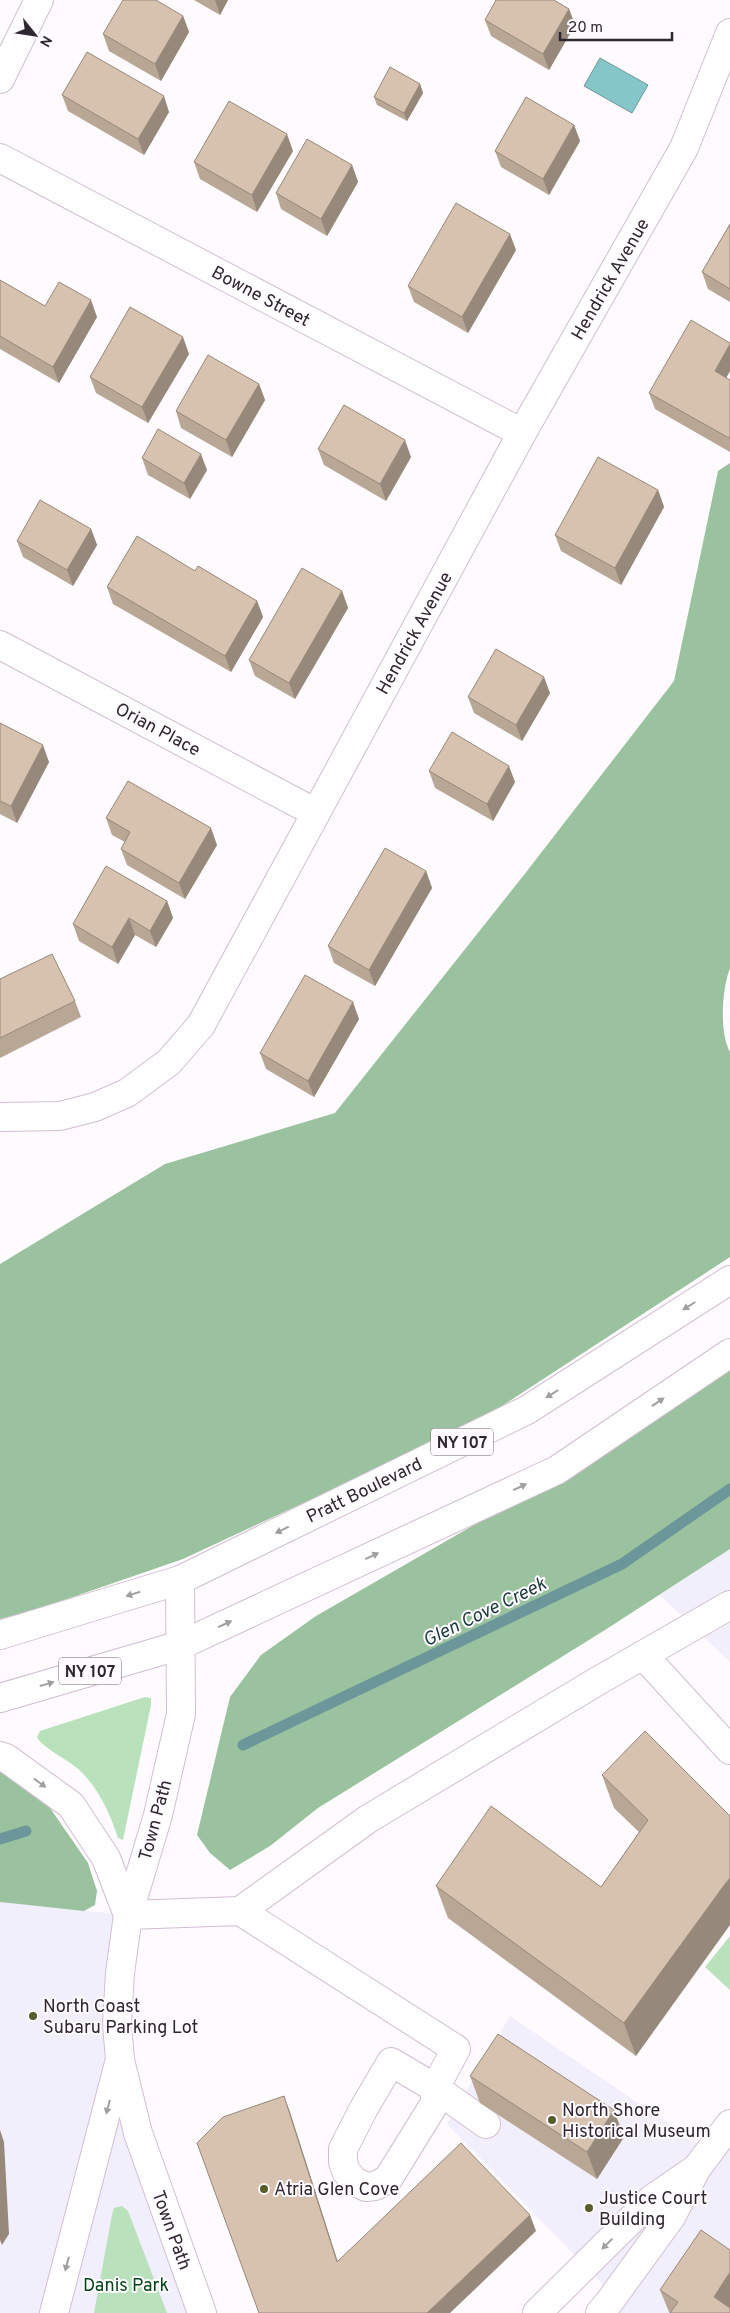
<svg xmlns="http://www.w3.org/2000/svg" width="730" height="2313" font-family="Overpass,sans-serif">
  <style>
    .commercial { fill: #f2effc }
    .green { fill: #b8e1bc }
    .forest { fill: #9ac29e }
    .water { fill: #85c7c9; stroke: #6b979b }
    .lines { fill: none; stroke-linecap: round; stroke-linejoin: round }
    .stream { stroke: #6b979b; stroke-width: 11 }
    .minor-casing { stroke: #d2bed2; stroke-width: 30 }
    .major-casing { stroke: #d2bed2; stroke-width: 30 }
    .minor { stroke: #fff; stroke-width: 28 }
    .major { stroke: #fff; stroke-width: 28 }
    .wall { fill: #b9a796 }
    .shaded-wall { fill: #96887a }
    .building { fill: #d7c2af; stroke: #96887a }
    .oneway { fill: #a19ea1 }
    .poi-dot { fill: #575d2b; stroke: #fefafe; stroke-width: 2 }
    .labels { text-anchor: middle; stroke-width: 4; stroke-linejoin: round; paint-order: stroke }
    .shield { fill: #fefafe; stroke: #6d666d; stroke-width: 1 }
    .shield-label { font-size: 16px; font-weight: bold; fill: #2f272f }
    .street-label { font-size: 18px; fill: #2f272f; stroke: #fefafe }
    .poi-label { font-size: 18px; fill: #2f272f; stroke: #fefafe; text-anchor: start }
    .park-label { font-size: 18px; fill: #044517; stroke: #fefafe }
    .water-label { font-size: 19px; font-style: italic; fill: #1a3b3c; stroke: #fefafe }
  </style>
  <rect width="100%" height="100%" fill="#fefafe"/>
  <g class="commercial">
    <path d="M730,1549V1662L660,1595Z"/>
    <path d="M0,1902L128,1915L117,2024L204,2313H0Z"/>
    <path d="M510,2016L716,2156L730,2138V2313H608L619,2301L447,2124Z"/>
  </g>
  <g class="green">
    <path d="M145,1697L151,1698V1705L123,1840L118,1838C110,1813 97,1785 77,1768C68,1760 40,1746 37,1737L40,1731Z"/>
    <path d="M730,1936V1990L705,1967Z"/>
    <path d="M122,2206L128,2211L167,2313H94L112,2215L114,2208Z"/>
  </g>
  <g class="forest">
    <path d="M730,463V968C722,989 719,1032 730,1052V1257L479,1421L183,1559L38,1609L0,1619V1264L165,1164L335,1113L527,871L674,681L718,471Z"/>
    <path d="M730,1360V1549L605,1630L318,1808L270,1846L230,1870L210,1853L197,1835L230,1697L261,1655L316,1616L559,1476Z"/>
    <path d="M0,1772L3,1773L50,1808L88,1863L97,1891L95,1905L84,1911L0,1902Z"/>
  </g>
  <path class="water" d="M600,58L648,85L632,113L584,86Z"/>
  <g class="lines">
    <g class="stream">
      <path d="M243,1745L622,1564L730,1489"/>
      <path d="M0,1839L26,1831"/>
    </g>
    <defs>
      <g id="minor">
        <path d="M0,79L39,0"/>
        <path d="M0,158L522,433"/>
        <path d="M0,645L316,813"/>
        <path d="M0,1117L60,1116L95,1107L127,1093L169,1062L201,1025L522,433L684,148L730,33"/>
        <path d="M643,1655L730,1750"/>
        <path d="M240,1911L368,1819L596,1682L730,1605"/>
        <path d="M128,1915L240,1911L456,2049L435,2088L391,2062L364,2108L343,2149V2162L346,2171L354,2181L366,2187L375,2186L388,2179L435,2103V2088"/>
        <path d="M435,2088L486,2124"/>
      </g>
      <g id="major">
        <path d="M180,1580L181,1714L158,1815L128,1915L120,1973L117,2024L120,2060L138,2133L202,2313"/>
        <path d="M0,1635L180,1580L527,1410L730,1280"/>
        <path d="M0,1698L181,1645L557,1470L730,1353"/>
        <path d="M0,1756L6,1758L71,1805L106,1858L128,1915"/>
        <path d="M54,2313L119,2063"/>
        <path d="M537,2313L652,2199L694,2170"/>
        <path d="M600,2313L610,2301L671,2217L697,2168L730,2124"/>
      </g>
    </defs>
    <use href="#minor" class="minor-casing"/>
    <use href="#major" class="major-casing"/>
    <use href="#minor" class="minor"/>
    <use href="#major" class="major"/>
  </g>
  <g class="wall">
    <path d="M194,0H228L220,15Z"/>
    <path d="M569,9L575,25L549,70L491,36L485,20Z"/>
    <path d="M183,16L189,32L161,81L109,51L103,34Z"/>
    <path d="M420,84L423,93L407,121L377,105L374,97Z"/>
    <path d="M62,95L169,112L144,155L68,111Z"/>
    <path d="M574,125L580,141L549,195L501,167L495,151Z"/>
    <path d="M293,151L257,212L200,179L194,162Z"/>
    <path d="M352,165L358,182L327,236L281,209L276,193Z"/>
    <path d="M730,224V302L708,289L702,272Z"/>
    <path d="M516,250L468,333L414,302L408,286Z"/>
    <path d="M0,280L45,306L97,317L59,383L0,349Z"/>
    <path d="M730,343V371L726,378L730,380V452L655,409L649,393Z"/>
    <path d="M189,354L148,423L96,393L90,377Z"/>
    <path d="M259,384L265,400L232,457L181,428L176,411Z"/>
    <path d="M318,449L411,457L386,501L324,465Z"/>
    <path d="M142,458L207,470L190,499L148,475Z"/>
    <path d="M658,490L664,507L621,585L561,551L555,535Z"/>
    <path d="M91,529L97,545L73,586L23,557L17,541Z"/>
    <path d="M195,571L257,601L263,617L231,672L113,604L107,587Z"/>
    <path d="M342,591L348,608L295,699L255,676L249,660Z"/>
    <path d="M550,693L522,741L474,713L468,697Z"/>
    <path d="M0,723L49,762L17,823L0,814Z"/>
    <path d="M429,771L515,782L493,821L435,788Z"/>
    <path d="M106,818L217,845L185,899L127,865L121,849L125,842L112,835Z"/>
    <path d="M426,871L432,888L375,986L334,963L328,946Z"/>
    <path d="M167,901L173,918L156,947L135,935L118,964L79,941L73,924Z"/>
    <path d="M0,979L75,1001L81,1017L0,1058Z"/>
    <path d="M359,1019L314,1097L266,1069L260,1053Z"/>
    <path d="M602,1775L730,1816L636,2056L448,1918L436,1886L601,1887L639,1832L614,1808Z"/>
    <path d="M470,2076L624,2137L597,2179L480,2103Z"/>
    <path d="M660,2290L730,2313H670L669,2312Z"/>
  </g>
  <g class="shaded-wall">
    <path d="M215,0H228L220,15Z"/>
    <path d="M569,9L575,25L549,70L543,54Z"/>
    <path d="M183,16L189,32L161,81L155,64Z"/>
    <path d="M420,84L423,93L407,121L404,113Z"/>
    <path d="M164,96L169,112L144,155L138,139Z"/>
    <path d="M574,125L580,141L549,195L543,179Z"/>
    <path d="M287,134L293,151L257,212L252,195Z"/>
    <path d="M352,165L358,182L327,236L321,219Z"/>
    <path d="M510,234L516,250L468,333L462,317Z"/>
    <path d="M91,300L97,317L59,383L53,367Z"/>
    <path d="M183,337L189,354L148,423L142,407Z"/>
    <path d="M730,344V371L721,387L715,371Z"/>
    <path d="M259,384L265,400L232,457L226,440Z"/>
    <path d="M405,440L411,457L386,501L380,484Z"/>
    <path d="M201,454L207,470L190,499L184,483Z"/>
    <path d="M658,490L664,507L621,585L615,568Z"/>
    <path d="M91,529L97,545L73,586L67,570Z"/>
    <path d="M342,591L348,608L295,699L289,683Z"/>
    <path d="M257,601L263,617L231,672L225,656Z"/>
    <path d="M544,677L550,693L522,741L516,725Z"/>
    <path d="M43,745L49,762L17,823L11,806Z"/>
    <path d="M509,766L515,782L493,821L487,804Z"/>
    <path d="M211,828L217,845L185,899L179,883Z"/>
    <path d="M426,871L432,888L375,986L369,970Z"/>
    <path d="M167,901L173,918L156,947L150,931Z"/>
    <path d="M129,918L135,935L118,964L112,947Z"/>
    <path d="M353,1002L359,1019L314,1097L308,1081Z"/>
    <path d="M730,1878V1925L636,2056L624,2023L725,1884Z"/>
    <path d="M284,2096L290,2112L343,2278L337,2262Z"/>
    <path d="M614,2110L624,2137L597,2179L587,2152Z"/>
    <path d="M0,2130L4,2142L9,2234L2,2245L0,2240Z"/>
    <path d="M530,2215L536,2231L450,2313H427Z"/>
    <path d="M730,2272V2308L714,2297Z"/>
  </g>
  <g class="building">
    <path d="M123,0H156L183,16L155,64L103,34Z"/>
    <path d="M496,0H554L569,9L543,54L485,20Z"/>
    <path d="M87,52L164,96L138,139L62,95Z"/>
    <path d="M390,67L420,84L404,113L374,97Z"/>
    <path d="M526,97L574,125L543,179L495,151Z"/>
    <path d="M229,101L287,134L252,195L194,162Z"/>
    <path d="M307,139L352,165L321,219L276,193Z"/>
    <path d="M456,203L510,234L462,317L408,286Z"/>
    <path d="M730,224V289L702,272Z"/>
    <path d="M0,280L45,306L59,282L91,300L53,367L0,336Z"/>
    <path d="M130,307L183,337L142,407L90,377Z"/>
    <path d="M691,320L730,343V344L715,371L730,380V436L729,438L649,393Z"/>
    <path d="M208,355L259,384L226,440L176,411Z"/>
    <path d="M344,405L405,440L380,484L318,449Z"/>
    <path d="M158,429L201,454L184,483L142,458Z"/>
    <path d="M598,457L658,490L615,568L555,535Z"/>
    <path d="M40,500L91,529L67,570L17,541Z"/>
    <path d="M137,536L195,571L198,566L257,601L225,656L107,587Z"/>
    <path d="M302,568L342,591L289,683L249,660Z"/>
    <path d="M496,649L544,677L516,725L468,697Z"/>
    <path d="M0,723L43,745L11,806L0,801Z"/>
    <path d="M452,732L509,766L487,804L429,771Z"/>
    <path d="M128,781L211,828L179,883L121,849L130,832L106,818Z"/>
    <path d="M385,848L426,871L369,970L328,946Z"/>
    <path d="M106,866L167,901L150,931L129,918L112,947L73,924Z"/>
    <path d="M52,954L75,1001L0,1038V979Z"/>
    <path d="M305,975L353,1002L308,1081L260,1053Z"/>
    <path d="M645,1731L730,1816V1878L725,1884L624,2023L436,1886L491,1806L601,1887L648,1820L602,1775Z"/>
    <path d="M498,2034L614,2110L587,2152L470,2076Z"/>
    <path d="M284,2096L337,2262L461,2143L530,2215L427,2313H259L197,2143L223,2117Z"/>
    <path d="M701,2230L730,2250V2272L714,2297L730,2308V2313H670L678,2302L660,2290Z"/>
  </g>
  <defs><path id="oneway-solid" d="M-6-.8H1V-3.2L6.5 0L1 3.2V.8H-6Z" transform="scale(1.25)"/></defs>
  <g class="oneway">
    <use href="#oneway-solid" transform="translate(689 1306) rotate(148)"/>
    <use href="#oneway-solid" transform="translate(552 1394) rotate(148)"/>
    <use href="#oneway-solid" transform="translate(658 1402) rotate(-34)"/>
    <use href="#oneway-solid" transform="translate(520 1487) rotate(-25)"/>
    <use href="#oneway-solid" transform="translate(282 1530) rotate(154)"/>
    <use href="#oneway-solid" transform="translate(372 1556) rotate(-25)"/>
    <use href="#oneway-solid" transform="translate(133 1594) rotate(163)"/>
    <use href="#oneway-solid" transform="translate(225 1624) rotate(-25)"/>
    <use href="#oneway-solid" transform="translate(47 1684) rotate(-16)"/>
    <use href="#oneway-solid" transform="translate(40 1783) rotate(36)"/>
    <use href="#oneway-solid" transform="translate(108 2107) rotate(105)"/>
    <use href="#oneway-solid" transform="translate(607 2244) rotate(135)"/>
    <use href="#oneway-solid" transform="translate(67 2264) rotate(105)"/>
  </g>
  <g class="poi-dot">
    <circle cx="33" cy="2016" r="5"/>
    <circle cx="552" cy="2120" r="5"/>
    <circle cx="264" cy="2189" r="5"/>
    <circle cx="589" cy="2208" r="5"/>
  </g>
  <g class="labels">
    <g class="shield">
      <rect x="431" y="1428.5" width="62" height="27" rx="4"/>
      <rect x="59" y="1657.5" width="62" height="27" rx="4"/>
    </g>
    <g class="shield-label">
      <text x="462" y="1448">NY 107</text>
      <text x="90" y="1677">NY 107</text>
    </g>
    <g class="street-label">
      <text transform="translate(610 279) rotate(-60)" y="6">Hendrick Avenue</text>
      <text transform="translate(261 296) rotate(28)" y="6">Bowne Street</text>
      <text transform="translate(414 633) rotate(-61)" y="6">Hendrick Avenue</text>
      <text transform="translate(158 729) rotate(28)" y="6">Orian Place</text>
      <text transform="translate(364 1490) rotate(-26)" y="6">Pratt Boulevard</text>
      <text transform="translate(155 1820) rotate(-75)" y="6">Town Path</text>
      <text transform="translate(172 2230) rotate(70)" y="6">Town Path</text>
    </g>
    <g class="poi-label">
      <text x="43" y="2012">North Coast<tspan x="43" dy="21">Subaru Parking Lot</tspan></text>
      <text x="562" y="2116">North Shore<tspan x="562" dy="21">Historical Museum</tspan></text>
      <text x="274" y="2195">Atria Glen Cove</text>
      <text x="599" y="2204">Justice Court<tspan x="599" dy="21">Building</tspan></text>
    </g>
    <g class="park-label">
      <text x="126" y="2291">Danis Park</text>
    </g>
    <g class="water-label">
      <text transform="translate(484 1611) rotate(-26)" y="7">Glen Cove Creek</text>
    </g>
  </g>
  <g transform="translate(35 35) rotate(120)" stroke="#fefafe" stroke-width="4" paint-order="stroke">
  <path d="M0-4L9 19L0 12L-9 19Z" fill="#2f272f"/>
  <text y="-8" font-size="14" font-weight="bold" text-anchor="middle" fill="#2f272f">N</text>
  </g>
  <path d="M560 32v8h112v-8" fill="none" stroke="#2f272f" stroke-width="2.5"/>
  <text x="568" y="32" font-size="15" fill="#2f272f" stroke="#fefafe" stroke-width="4" paint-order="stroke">20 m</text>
</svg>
